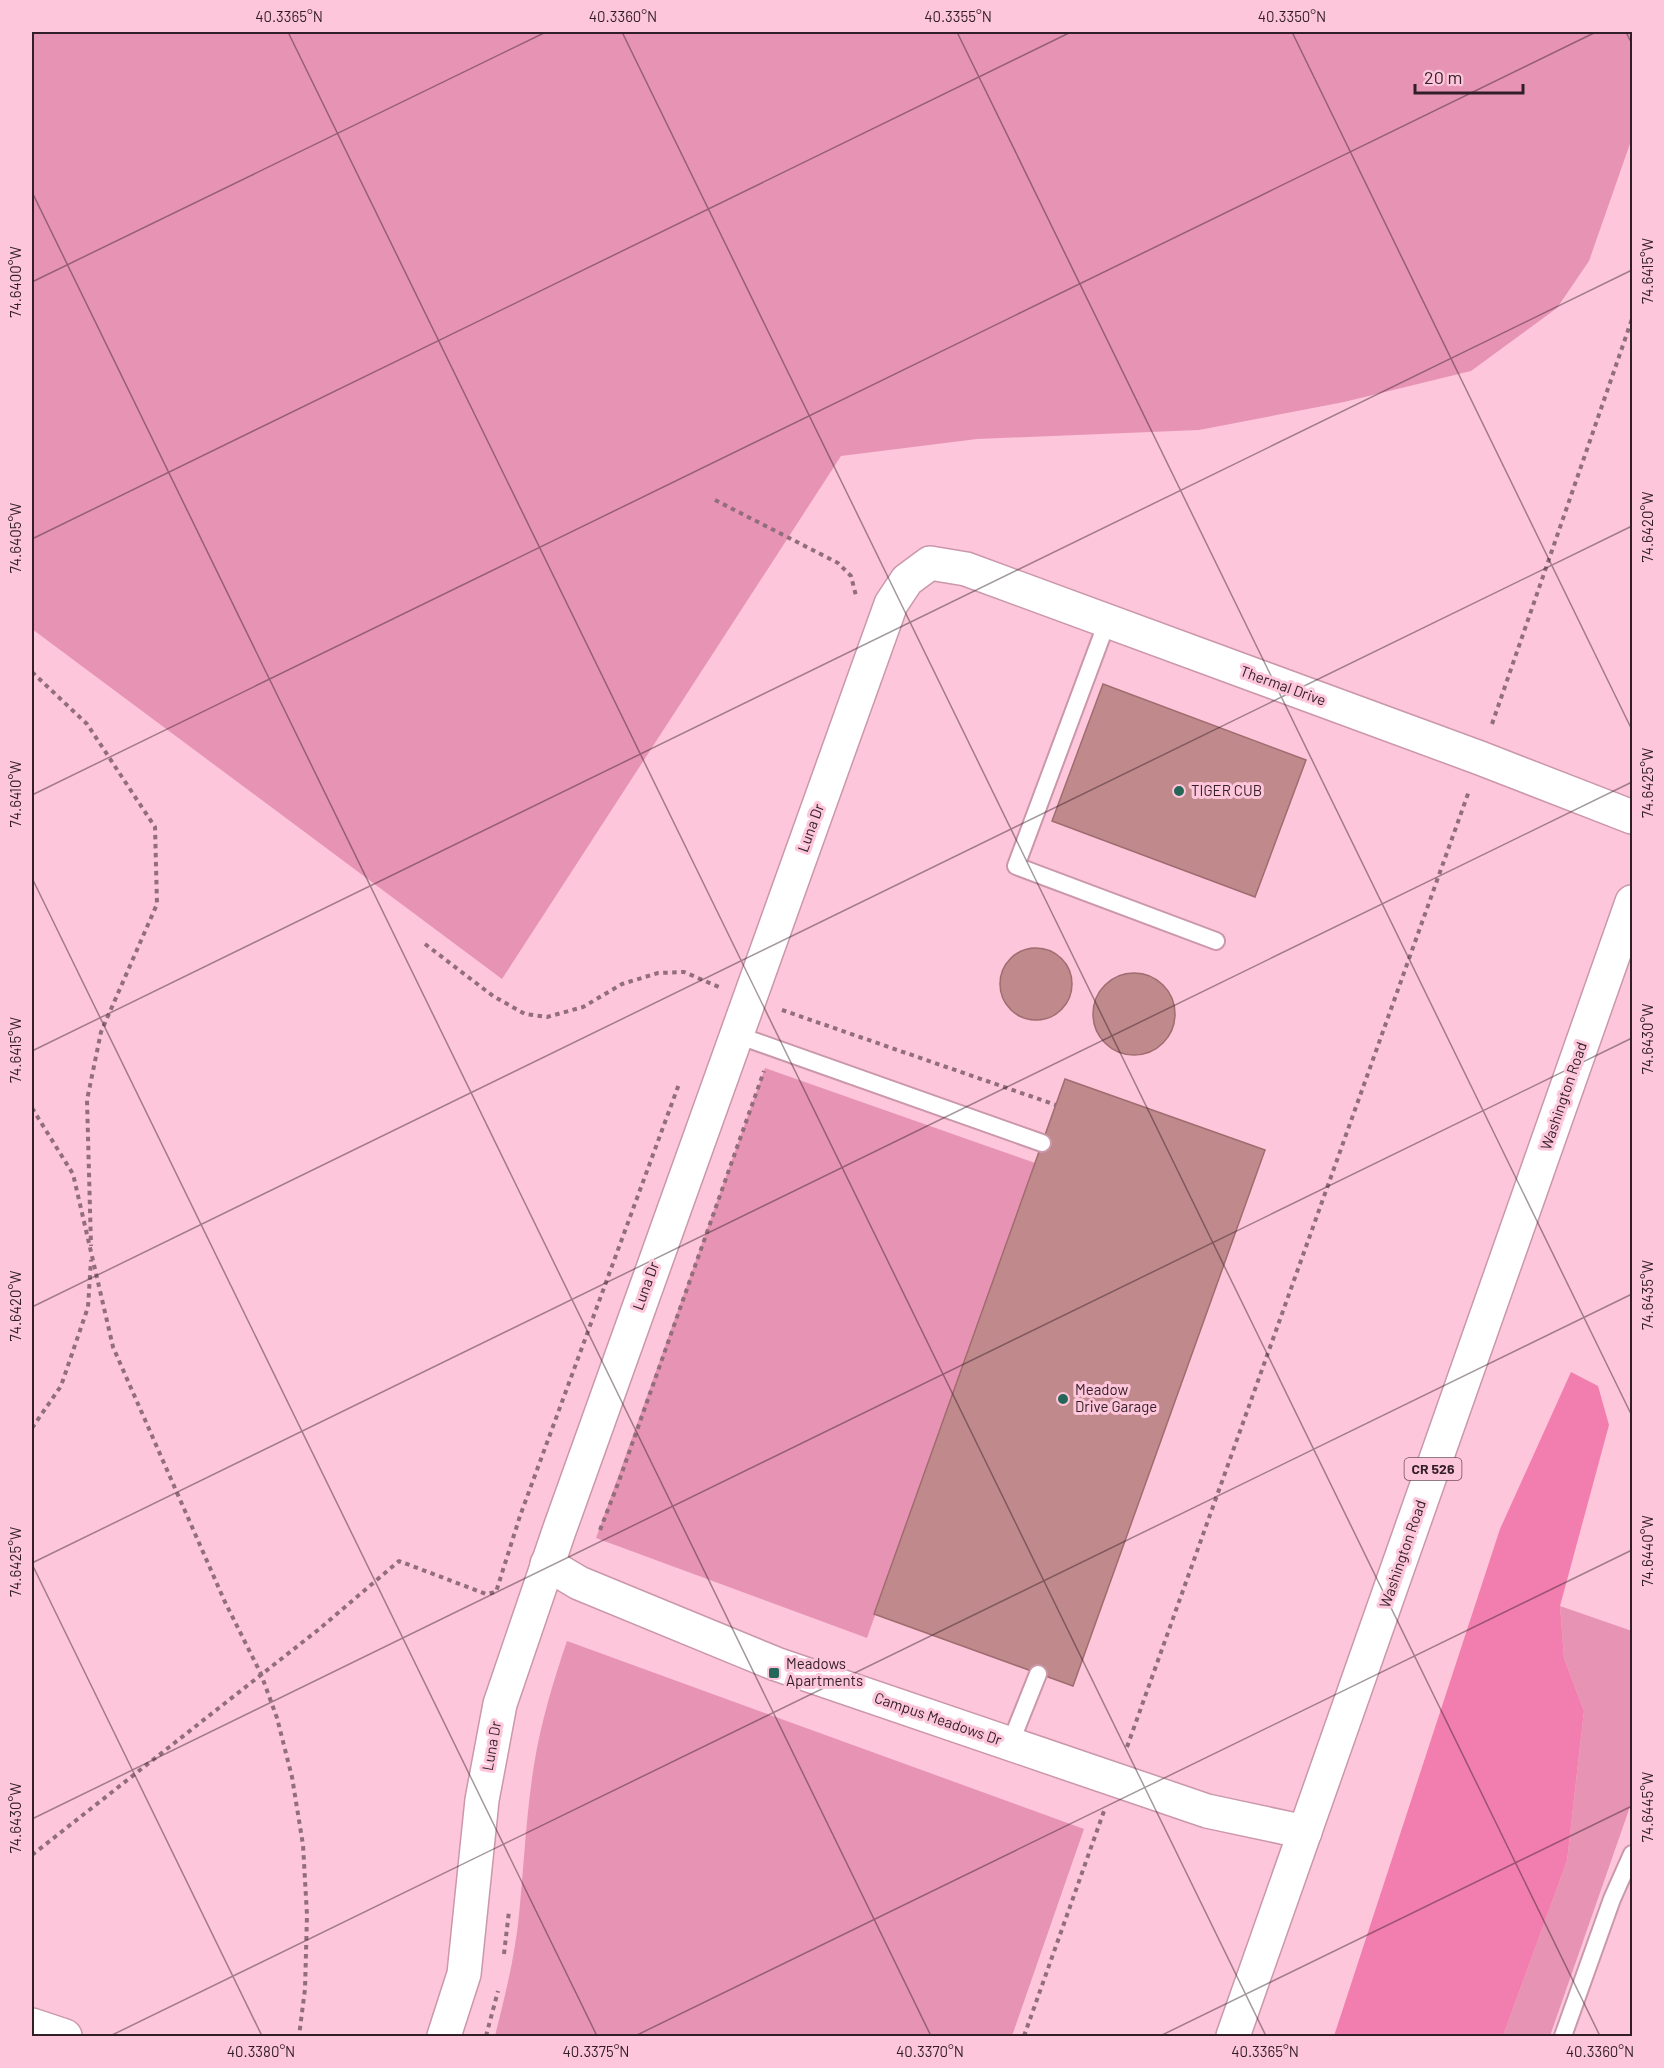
<svg xmlns="http://www.w3.org/2000/svg" width="1664" height="2068" font-family="Barlow,sans-serif">
  <style>
    .green { fill: #e794b4 }
    .forest { fill: #f17eae }
    .building { fill: #c0898c; stroke: #a16c70; stroke-width: 1.5 }
    .lines { fill: none; stroke-linecap: round; stroke-linejoin: round }
    .lane-casing { stroke: #cb97aa; stroke-width: 20 }
    .street-casing { stroke: #cb97aa; stroke-width: 36 }
    .primary-casing { stroke: #cb97aa; stroke-width: 36 }
    .path { stroke: #926e7b; stroke-width: 4; stroke-dasharray: 4.5 4.5; stroke-linecap: butt }
    .lane { stroke: #fff; stroke-width: 16 }
    .street { stroke: #fff; stroke-width: 33 }
    .primary { stroke: #fff; stroke-width: 33 }
    .ticks { fill: none; stroke: #321e26; stroke-width: 1.5; stroke-opacity: 0.45 }
    .poi-dot { fill: #246758; stroke: #fdc6da; stroke-width: 2 }
    .labels { text-anchor: middle; stroke-width: 6; stroke-linejoin: round; paint-order: stroke }
    .shield { fill: #fdc6da; stroke: #6f505c; stroke-width: 1.5 }
    .shield-label { font-size: 14px; font-weight: bold; fill: #321e26 }
    .street-label { font-size: 15px; fill: #321e26; stroke: #fdc6da }
    .poi-label { font-size: 15px; fill: #321e26; stroke: #fdc6da; text-anchor: start }
    .neatline { fill: none; stroke: #321e26; stroke-width: 2 }
    .ticks-label { font-size: 15px; text-anchor: middle; fill: #321e26 }
  </style>
  <rect width="100%" height="100%" fill="#fdc6da"/>
  <g class="green">
    <path d="M32,32H1632V138L1589,261L1557,308L1471,371L1344,402L1199,430L977,439L841,456L502,979L32,629Z"/>
    <path d="M765,1068L1035,1163L867,1638L596,1538Z"/>
    <path d="M1560,1606L1632,1631V1801L1550,2036H1503L1567,1861L1584,1711L1564,1658Z"/>
    <path d="M567,1641L1084,1829L1012,2036H495C505,1996 515,1956 519,1915C524,1865 526,1815 534,1765C541,1722 553,1682 567,1641Z"/>
  </g>
  <path class="forest" d="M1571,1372L1598,1386L1609,1425L1560,1606L1564,1658L1584,1711L1567,1861L1503,2036H1334L1500,1529Z"/>
  <g class="building">
    <path d="M1103,684L1306,760L1255,897L1052,821Z"/>
    <circle cx="1036" cy="984" r="36"/>
    <circle cx="1134" cy="1014" r="41"/>
    <path d="M1065,1079L1265,1150L1073,1686L874,1614Z"/>
  </g>
  <g class="lines">
    <defs>
      <g id="lane">
        <path d="M1107,622L1016,866L1216,941"/>
        <path d="M737,1035L1042,1143"/>
        <path d="M1010,1744L1038,1674"/>
        <path d="M1563,2036L1612,1899L1632,1854"/>
      </g>
      <g id="street">
        <path d="M547,1564L579,1583L776,1664L1207,1811L1305,1832"/>
        <path d="M32,2025L65,2036"/>
        <path d="M444,2036L464,1974L482,1800L500,1704L559,1531L891,604L907,580L930,563L966,569L1480,758L1632,817"/>
      </g>
      <path id="primary" d="M1233,2036L1632,902"/>
    </defs>
    <use href="#lane" class="lane-casing"/>
    <use href="#street" class="street-casing"/>
    <use href="#primary" class="primary-casing"/>
    <g class="path">
      <path d="M715,500L838,563L851,576L856,596"/>
      <path d="M32,672L87,724L155,827L157,904L101,1032L87,1100L91,1246"/>
      <path d="M1492,724L1632,319"/>
      <path d="M425,944L493,996L525,1014L547,1017L583,1007L622,984L658,973L684,972L719,987"/>
      <path d="M782,1010L1056,1105"/>
      <path d="M32,1108L73,1174L113,1347L225,1602L261,1674L277,1718L292,1777L303,1845L307,1915L305,1989L299,2036"/>
      <path d="M32,1428L61,1386L88,1307L91,1260"/>
      <path d="M600,1530L619,1481L764,1071"/>
      <path d="M1127,1747L1469,791"/>
      <path d="M32,1855L318,1630L399,1561L486,1594L496,1592L520,1516L679,1084"/>
      <path d="M504,1954L509,1911"/>
      <path d="M486,2036L498,1991"/>
      <path d="M1024,2036L1104,1811"/>
    </g>
    <use href="#lane" class="lane"/>
    <use href="#street" class="street"/>
    <use href="#primary" class="primary"/>
  </g>
  <path class="ticks" d="M288,32L1266,2036M622,32L1600,2036M957,32L1632,1416M1292,32L1632,730M1626,32L1632,44M32,192L931,2036M32,282L546,32M32,539L1071,32M32,795L1596,32M32,878L597,2036M32,1051L1632,270M32,1307L1632,526M32,1563L1632,782M32,1564L262,2036M32,1819L1632,1038M110,2036L1632,1294M635,2036L1632,1550M1160,2036L1632,1806"/>
  <g class="poi-dot">
    <circle cx="1179" cy="791" r="6"/>
    <circle cx="1063" cy="1399" r="6"/>
    <rect x="768" y="1667" width="12" height="12" rx="3"/>
  </g>
  <g class="labels">
    <rect class="shield" x="1404.5" y="1458" width="57" height="22" rx="4.5"/>
    <g class="shield-label">
      <text x="1433" y="1474">CR 526</text>
    </g>
    <g class="street-label">
      <text transform="translate(1283 686) rotate(20)" y="5">Thermal Drive</text>
      <text transform="translate(811 828) rotate(-70)" y="5">Luna Dr</text>
      <text transform="translate(1564 1096) rotate(-71)" y="5">Washington Road</text>
      <text transform="translate(646 1286) rotate(-70)" y="5">Luna Dr</text>
      <text transform="translate(1403 1554) rotate(-71)" y="5">Washington Road</text>
      <text transform="translate(938 1719) rotate(19)" y="5">Campus Meadows Dr</text>
      <text transform="translate(492 1746) rotate(-80)" y="5">Luna Dr</text>
    </g>
    <g class="poi-label">
      <text x="1191" y="796">TIGER CUB</text>
      <text x="1075" y="1395">Meadow<tspan x="1075" dy="17">Drive Garage</tspan></text>
      <text x="786" y="1669">Meadows<tspan x="786" dy="17">Apartments</tspan></text>
    </g>
  </g>
  <rect width="1664" height="2068" fill="none" stroke="#fdc6da" stroke-width="66"/>
  <path d="M1415 84v9h108v-9" fill="none" stroke="#321e26" stroke-width="3"/>
  <text x="1424" y="84" font-size="18" fill="#321e26" stroke="#fdc6da" stroke-width="4.5" paint-order="stroke">20 m</text>
  <rect x="33" y="33" width="1598" height="2002" class="neatline"/>
  <g class="ticks-label">
    <text x="289" y="22">40.3365°N</text>
    <text x="623" y="22">40.3360°N</text>
    <text x="958" y="22">40.3355°N</text>
    <text x="1292" y="22">40.3350°N</text>
    <text transform="translate(1648 271) rotate(-90)" y="5">74.6415°W</text>
    <text transform="translate(16 282) rotate(-90)" y="5">74.6400°W</text>
    <text transform="translate(1648 527) rotate(-90)" y="5">74.6420°W</text>
    <text transform="translate(16 538) rotate(-90)" y="5">74.6405°W</text>
    <text transform="translate(1648 783) rotate(-90)" y="5">74.6425°W</text>
    <text transform="translate(16 794) rotate(-90)" y="5">74.6410°W</text>
    <text transform="translate(1648 1039) rotate(-90)" y="5">74.6430°W</text>
    <text transform="translate(16 1050) rotate(-90)" y="5">74.6415°W</text>
    <text transform="translate(1648 1295) rotate(-90)" y="5">74.6435°W</text>
    <text transform="translate(16 1306) rotate(-90)" y="5">74.6420°W</text>
    <text transform="translate(1648 1551) rotate(-90)" y="5">74.6440°W</text>
    <text transform="translate(16 1562) rotate(-90)" y="5">74.6425°W</text>
    <text transform="translate(1648 1807) rotate(-90)" y="5">74.6445°W</text>
    <text transform="translate(16 1818) rotate(-90)" y="5">74.6430°W</text>
    <text x="261" y="2057">40.3380°N</text>
    <text x="596" y="2057">40.3375°N</text>
    <text x="930" y="2057">40.3370°N</text>
    <text x="1265" y="2057">40.3365°N</text>
    <text x="1600" y="2057">40.3360°N</text>
  </g>
</svg>
